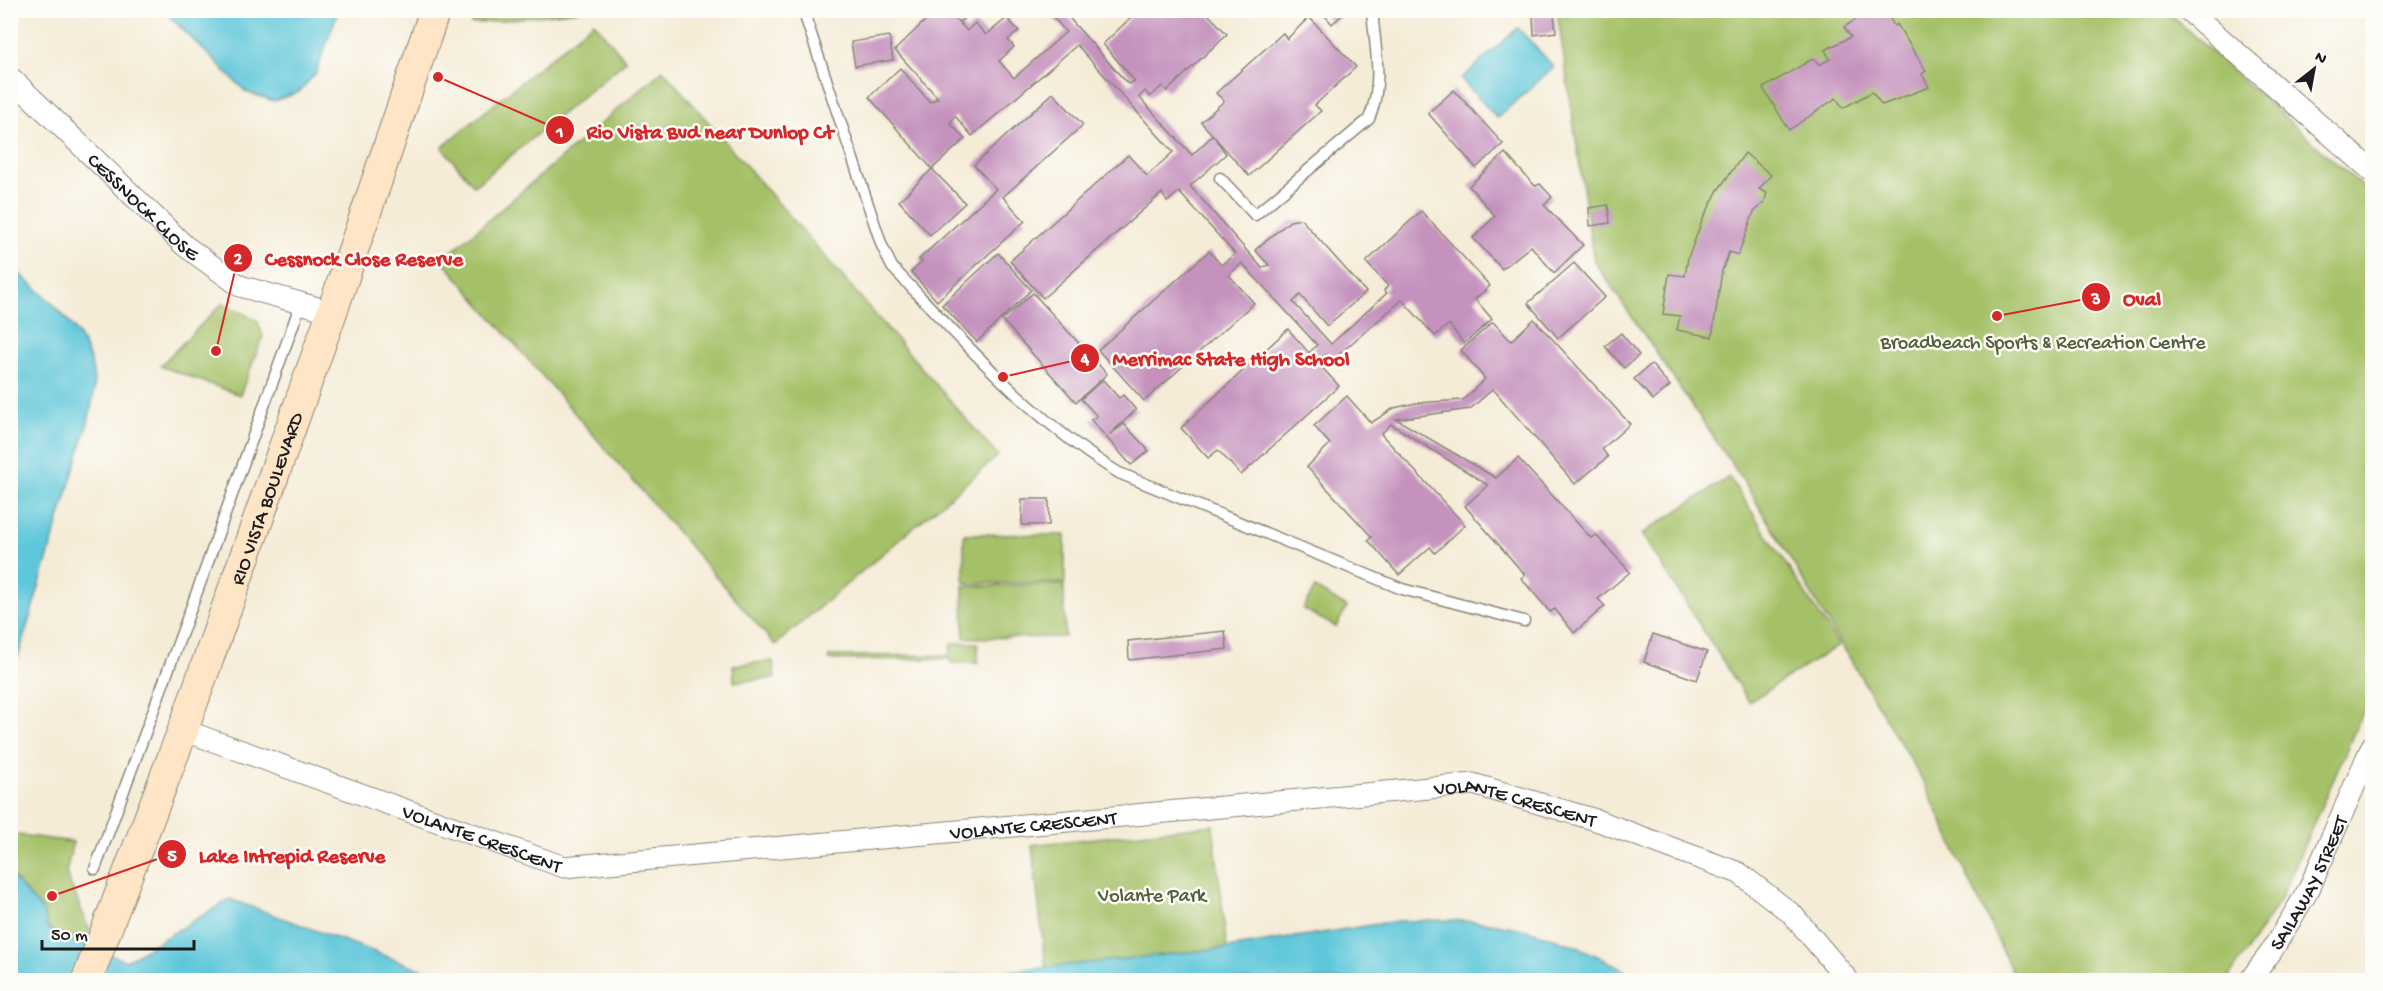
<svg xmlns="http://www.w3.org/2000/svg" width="2383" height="991" font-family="'Gochi Hand',sans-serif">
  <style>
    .green { fill: #a5c167; stroke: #606e42; stroke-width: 1.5 }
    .water { fill: #5ec7da; stroke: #3d727b; stroke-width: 1.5 }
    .building { fill: #c492bd }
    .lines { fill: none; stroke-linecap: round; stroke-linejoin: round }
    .lane-casing { stroke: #88847a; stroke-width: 13 }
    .street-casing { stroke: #88847a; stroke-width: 23 }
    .secondary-casing { stroke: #88847a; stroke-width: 32 }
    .lane { stroke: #fff; stroke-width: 10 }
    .street { stroke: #fff; stroke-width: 21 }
    .secondary { stroke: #fde5c5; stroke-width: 30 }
    .labels { text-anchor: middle; stroke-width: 5; stroke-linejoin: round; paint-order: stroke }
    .street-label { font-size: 20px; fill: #1c1c1c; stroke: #fdfcf7 }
    .park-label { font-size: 20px; fill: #535e3a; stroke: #fdfcf7 }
    .leader { fill: none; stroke: #d62828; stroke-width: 2 }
    .callout-dot { fill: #d62828; stroke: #fdfcf7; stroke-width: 2 }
    .mark-label { font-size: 18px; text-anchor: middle; font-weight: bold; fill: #fff }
    .callout-label { font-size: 21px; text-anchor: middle; font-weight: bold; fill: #d62828; stroke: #fdfcf7; stroke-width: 5; stroke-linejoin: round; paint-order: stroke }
  </style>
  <rect width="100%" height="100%" fill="#fdfcf7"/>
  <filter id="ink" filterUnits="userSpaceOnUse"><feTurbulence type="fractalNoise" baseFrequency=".0167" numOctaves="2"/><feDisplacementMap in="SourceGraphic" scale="12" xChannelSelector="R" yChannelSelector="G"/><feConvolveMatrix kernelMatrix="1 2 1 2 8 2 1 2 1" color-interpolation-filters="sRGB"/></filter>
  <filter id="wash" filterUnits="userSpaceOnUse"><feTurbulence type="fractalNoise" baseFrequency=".008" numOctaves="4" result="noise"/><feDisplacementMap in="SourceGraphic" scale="24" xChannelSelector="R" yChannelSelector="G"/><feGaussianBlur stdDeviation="1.35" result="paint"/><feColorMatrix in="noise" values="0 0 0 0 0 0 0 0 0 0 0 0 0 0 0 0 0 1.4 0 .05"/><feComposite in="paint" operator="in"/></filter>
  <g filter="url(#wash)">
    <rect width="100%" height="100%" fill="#f5ecd7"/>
    <g class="green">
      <path d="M476,11V10L580,11L471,24Z"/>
      <path d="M1557,11H2166L2372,195V692L2279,902L2227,980H2016L1924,783L1748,488L1594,261Z"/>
      <path d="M594,22L626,61L474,186L442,147Z"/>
      <path d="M663,70L998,456L775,645L442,260Z"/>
      <path d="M223,303L258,321L263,337L240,395L160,366Z"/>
      <path d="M1729,477L1839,645L1749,702L1642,534Z"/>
      <path d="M964,534L1065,535V583H964Z"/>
      <path d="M1064,585L1065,637L964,638L963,586Z"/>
      <path d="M1315,588L1347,607L1336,627L1303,609Z"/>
      <path d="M951,643H978V663H951L950,659L829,660V656L950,655Z"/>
      <path d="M773,661L775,678L734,682L733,665Z"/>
      <path d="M1213,825L1227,948L1046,968L1032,845Z"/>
      <path d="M11,834L73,842L66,873L90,931L85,944L48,929L43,911L11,875Z"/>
    </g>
    <g class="water">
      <path d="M164,11H338L316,73L299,92L274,101L246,92Z"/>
      <path d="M1518,28L1554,67L1497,118L1461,79Z"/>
      <path d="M11,266C47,299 96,334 94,389C93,401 90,414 87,426L11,680Z"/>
      <path d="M10,875L43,911L48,929L126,961L230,899L451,980H11Z"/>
      <path d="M1397,921C1420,921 1443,919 1466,921C1524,923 1593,948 1639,980H930L1227,948Z"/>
    </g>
    <g id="blocks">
      <g class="building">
        <path d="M936,10H948L967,31L975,23L986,35L1007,18L1019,31L1008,40L1014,47L999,61L1014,78L1066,32L1047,10H1062L1128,84L1135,81L1103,44L1139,10H1204L1227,34L1167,91L1162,86L1150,97L1145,91L1139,97L1192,155L1213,135L1226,154L1190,186L1262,268L1269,265L1255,250L1290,221L1301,219L1366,292L1327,326L1300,295L1293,302L1331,344L1387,293L1384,290L1388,286L1366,262L1421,211L1490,286L1475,299L1492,319L1464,344L1449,324L1435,336L1402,300L1331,361L1326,354L1317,362L1339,386L1241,475L1218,450L1208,458L1181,428L1288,329L1309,353L1317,345L1242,263L1229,275L1254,303L1144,401L1098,350L1209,251L1221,265L1235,254L1179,192L1167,202L1162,193L1043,298L1010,261L1128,155L1147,176L1173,152L1077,45L972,136L955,116L950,123L965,139L932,169L869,97L900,68L930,102L938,98L895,50Z"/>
        <path d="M1320,10H1348L1332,24Z"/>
        <path d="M1871,10H1885L1894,26L1897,24L1926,71L1922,74L1929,87L1882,105L1872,92L1843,108L1836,98L1789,130L1763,88L1814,58L1819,65L1830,59L1825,50L1851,37L1844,27Z"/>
        <path d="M1554,15L1556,32L1534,35L1533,16Z"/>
        <path d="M1309,17L1356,67L1315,105L1321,111L1249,176L1201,122L1224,101L1216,93L1283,33L1287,39Z"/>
        <path d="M889,36L893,60L855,66L851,42Z"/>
        <path d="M1454,90L1503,144L1476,168L1428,113Z"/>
        <path d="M1053,93L1083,125L1003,197L1025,221L937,301L911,272L922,262L919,259L996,189L974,165Z"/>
        <path d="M1505,153L1535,186L1540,184L1552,197L1544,205L1583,245L1554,273L1531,246L1502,269L1473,238L1495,216L1469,186Z"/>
        <path d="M1745,153L1771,175L1759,189L1767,193L1764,203L1754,212L1738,255L1729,252L1722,271L1712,337L1677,330L1680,316L1663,314L1669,274L1685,276L1688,258L1702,221L1718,190Z"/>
        <path d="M932,169L965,203L930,235L899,201Z"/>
        <path d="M1608,205L1610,223L1590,226L1589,208Z"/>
        <path d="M998,253L1031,290L977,342L942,305Z"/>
        <path d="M1574,263L1605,297L1558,338L1528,303Z"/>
        <path d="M1033,293L1107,374L1076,402L1002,320Z"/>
        <path d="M1534,319L1630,424L1602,449L1608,457L1575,484L1493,389L1470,409L1396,419L1496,478L1518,458L1591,538L1596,535L1630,572L1598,599L1605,606L1574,633L1555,609L1550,612L1521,578L1525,575L1465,506L1488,485L1391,424L1381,434L1465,525L1435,553L1430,547L1399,575L1368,540L1372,537L1307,467L1330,444L1314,426L1347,396L1371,423L1394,408L1416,403L1463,400L1485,379L1461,350L1493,322L1511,341Z"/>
        <path d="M1621,333L1639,355L1624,368L1605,346Z"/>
        <path d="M1651,364L1670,386L1653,400L1634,379Z"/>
        <path d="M1103,380L1119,398L1123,395L1136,410L1109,435L1124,424L1149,451L1131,465L1091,420L1097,416L1081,399Z"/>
        <rect x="1022" y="499" width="27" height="26"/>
        <path d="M1225,631L1227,649L1129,660L1128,641Z"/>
        <path d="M1653,634L1707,652L1697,680L1644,662Z"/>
      </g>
    </g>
  </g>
  <g filter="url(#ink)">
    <use href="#blocks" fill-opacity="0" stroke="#88847a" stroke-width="1.5"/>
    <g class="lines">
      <defs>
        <g id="lane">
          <path d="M803,10L882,246L892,267C962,340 1031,420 1119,473L1402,589L1524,621"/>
          <path d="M959,15L965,10"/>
          <path d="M1220,178L1255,215L1369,119C1384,83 1375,48 1372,10"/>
          <path d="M95,869L205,570L301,303"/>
        </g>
        <g id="street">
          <path d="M2188,10L2372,171"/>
          <path id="s1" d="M10,77L185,246L240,286L332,312"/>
          <path id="s2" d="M183,730L564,867L1473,784L1596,820L1739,873L1792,914L1848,980"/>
          <path id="s3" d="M2250,980L2271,952L2309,889L2372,746"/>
        </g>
        <g id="secondary">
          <path id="s4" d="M87,980L183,730L332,312L435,10"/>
        </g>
      </defs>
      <use href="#lane" class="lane-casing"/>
      <use href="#street" class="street-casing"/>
      <use href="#secondary" class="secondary-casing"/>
      <use href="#lane" class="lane"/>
      <use href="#street" class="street"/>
      <use href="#secondary" class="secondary"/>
    </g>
  </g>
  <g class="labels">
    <g class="street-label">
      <text dy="7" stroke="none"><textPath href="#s1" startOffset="186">CESSNOCK CLOSE</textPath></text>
      <text dy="7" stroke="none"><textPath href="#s4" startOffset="514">RIO VISTA BOULEVARD</textPath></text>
      <text dy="7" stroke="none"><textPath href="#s2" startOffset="1362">VOLANTE CRESCENT</textPath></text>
      <text dy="7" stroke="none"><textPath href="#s2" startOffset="876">VOLANTE CRESCENT</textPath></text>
      <text dy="7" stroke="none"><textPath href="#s2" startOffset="318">VOLANTE CRESCENT</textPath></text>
      <text dy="7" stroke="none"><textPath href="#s3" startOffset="114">SAILAWAY STREET</textPath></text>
    </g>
    <g class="park-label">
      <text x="2043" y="348">Broadbeach Sports &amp; Recreation Centre</text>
      <text x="1152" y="901">Volante Park</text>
    </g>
  </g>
  <path class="leader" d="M438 77L560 130M216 351L238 258M1997 316L2096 297M1003 377L1085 358M52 896L172 854"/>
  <g class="callout-dot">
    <circle cx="438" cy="77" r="6"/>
    <circle cx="216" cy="351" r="6"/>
    <circle cx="1997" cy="316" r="6"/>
    <circle cx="1003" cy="377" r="6"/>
    <circle cx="52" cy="896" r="6"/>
    <circle cx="560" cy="130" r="15"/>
    <circle cx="238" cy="258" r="15"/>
    <circle cx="2096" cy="297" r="15"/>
    <circle cx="1085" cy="358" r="15"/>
    <circle cx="172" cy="854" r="15"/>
  </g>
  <g class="mark-label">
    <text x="560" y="137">1</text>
    <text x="238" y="264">2</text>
    <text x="2096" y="304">3</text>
    <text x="1085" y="364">4</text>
    <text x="172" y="861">5</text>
  </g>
  <g class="callout-label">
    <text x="710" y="138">Rio Vista Bvd near Dunlop Ct</text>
    <text x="364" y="265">Cessnock Close Reserve</text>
    <text x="2142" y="305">Oval</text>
    <text x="1231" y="365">Merrimac State High School</text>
    <text x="292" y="862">Lake Intrepid Reserve</text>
  </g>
  <rect width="2383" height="991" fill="none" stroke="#fdfcf7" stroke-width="36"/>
  <g transform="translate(2314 69) rotate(31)" stroke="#fdfcf7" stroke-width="4.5" paint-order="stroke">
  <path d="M0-4.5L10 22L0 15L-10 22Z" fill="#1c1c1c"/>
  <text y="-9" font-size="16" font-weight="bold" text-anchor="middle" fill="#1c1c1c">N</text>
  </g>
  <path d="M42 940v9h152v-9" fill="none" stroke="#1c1c1c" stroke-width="3"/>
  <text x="51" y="940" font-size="18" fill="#1c1c1c" stroke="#fdfcf7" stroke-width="4.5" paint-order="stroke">50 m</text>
</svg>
